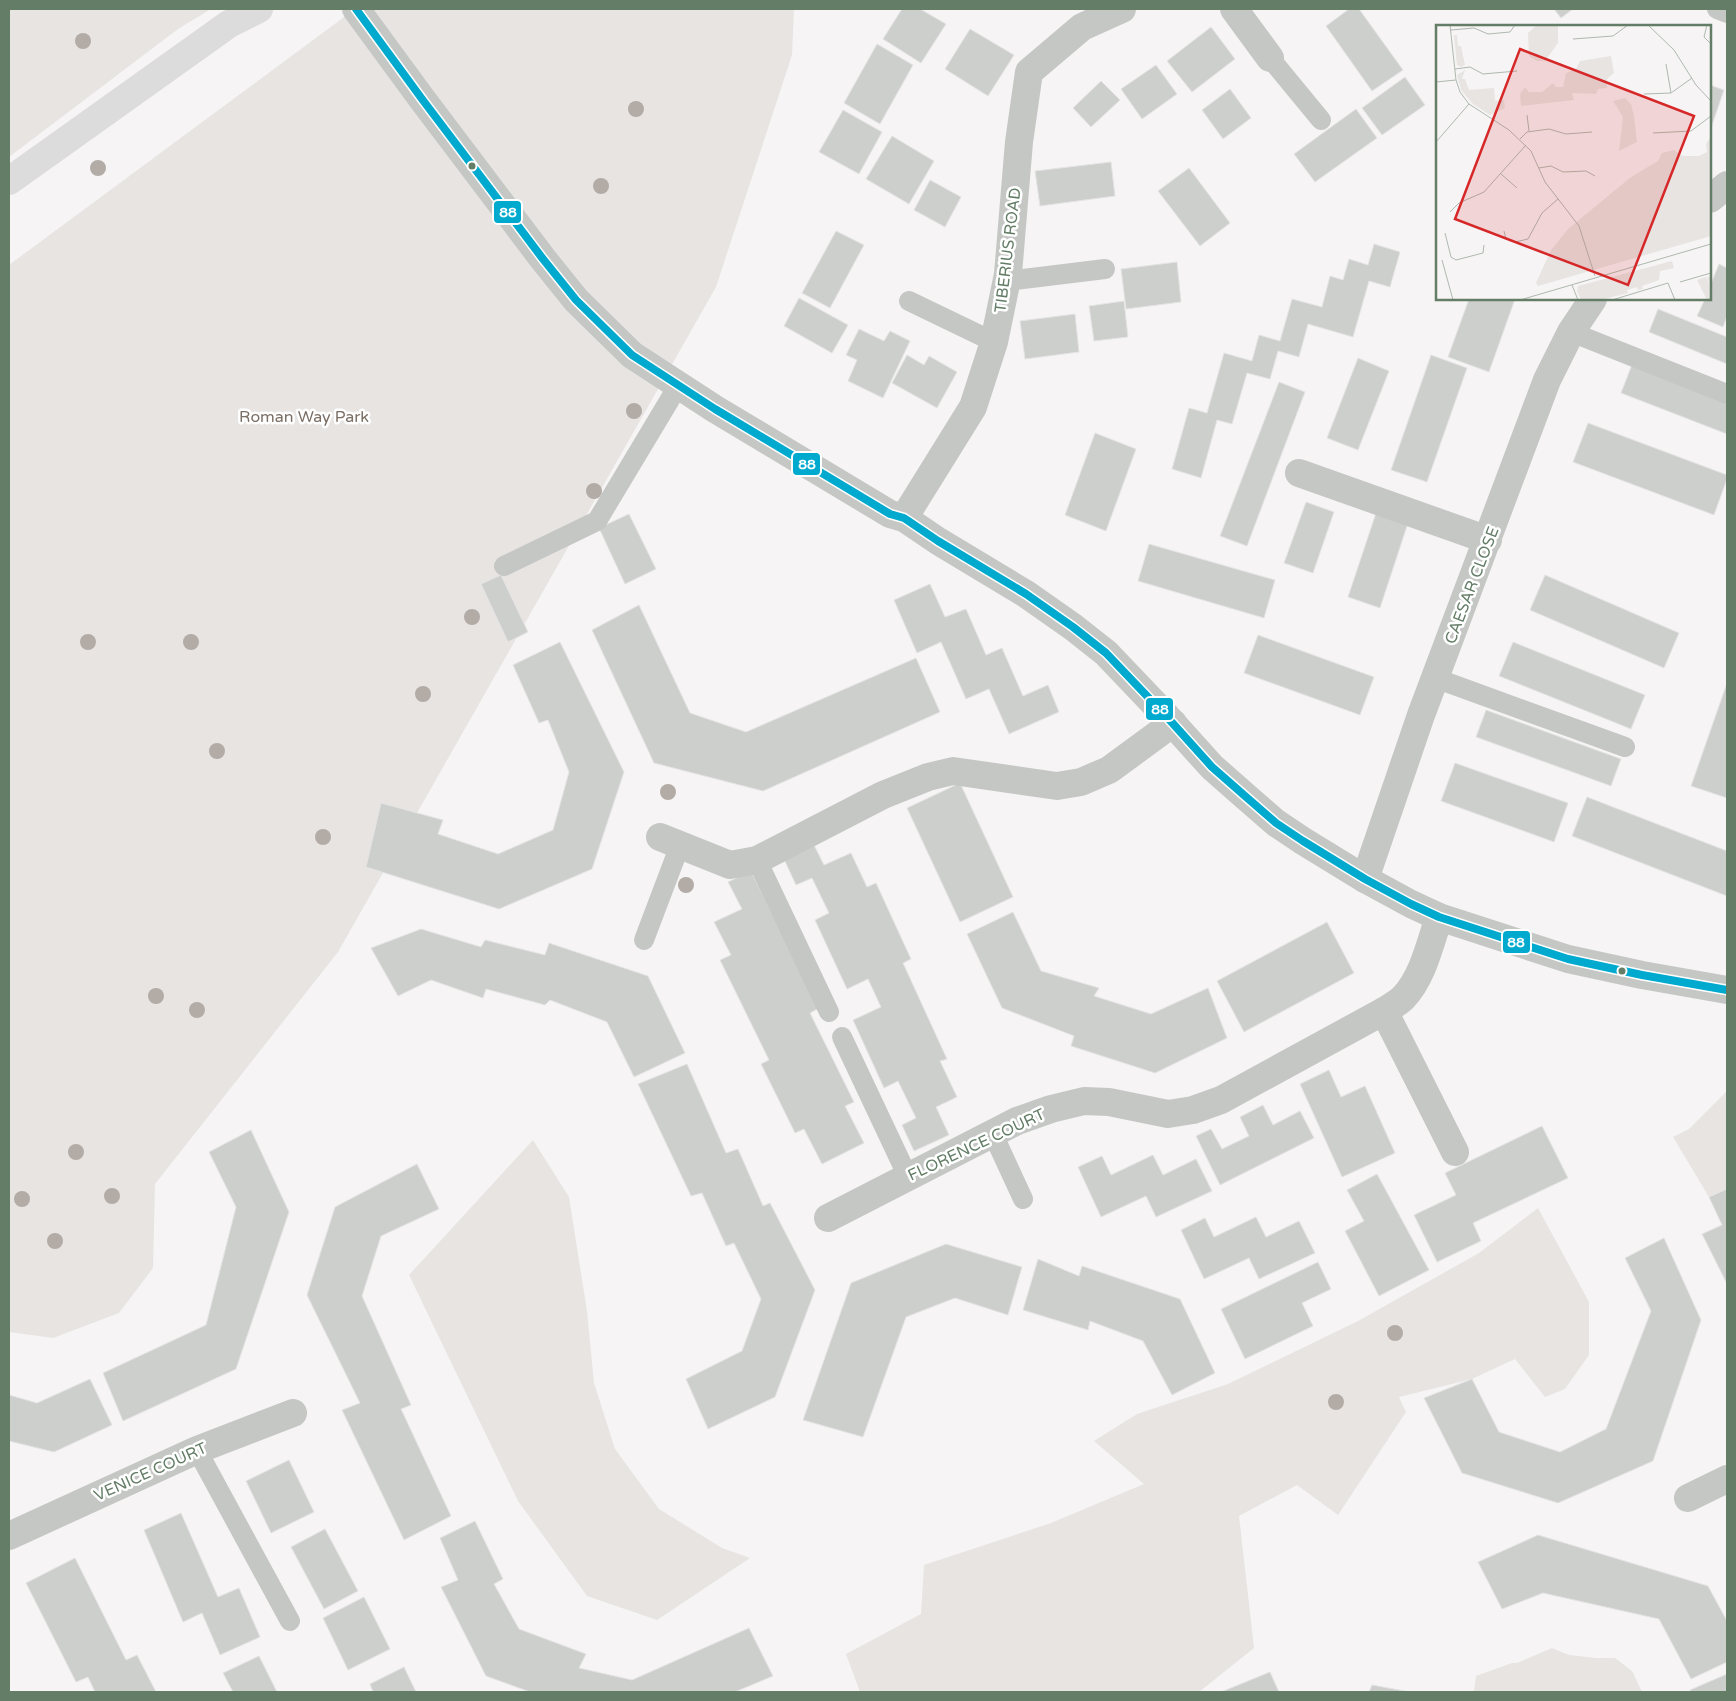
<svg xmlns="http://www.w3.org/2000/svg" width="1736" height="1701" font-family="'Varela Round',sans-serif">
  <style>
    .green { fill: #e7e4e2 }
    .building { fill: #cdcfcd; stroke: #e5e4e4 }
    .lines { fill: none; stroke-linecap: round; stroke-linejoin: round }
    .lane { stroke: #c5c7c5; stroke-width: 20 }
    .street { stroke: #c5c7c5; stroke-width: 28 }
    .secondary { stroke: #dcdcdc; stroke-width: 28 }
    .bus-1-casing { stroke: #fff; stroke-width: 11 }
    .bus-1 { stroke: #00a9ce; stroke-width: 8 }
    .tree { fill: #b2aba6 }
    .bus-dot { fill: #637d66; stroke: #fff; stroke-width: 2 }
    .labels { text-anchor: middle; stroke-width: 5; stroke-linejoin: round; paint-order: stroke }
    .street-label { font-size: 16px; fill: #637d66; stroke: #fff }
    .park-label { font-size: 16px; fill: #7b6f65; stroke: #fff }
    .inset-road { fill: none; stroke: #aeb9af; stroke-width: 1 }
    .view { fill: #d62828; fill-opacity: 0.15; stroke: #d62828; stroke-width: 2.5 }
    .inset-edge { fill: none; stroke: #637d66; stroke-width: 2.5 }
    .line-badge { stroke: #fff; stroke-width: 2 }
    .badge-label { font-size: 14px; text-anchor: middle; font-weight: bold; fill: #fff }
  </style>
  <rect width="100%" height="100%" fill="#f6f4f5"/>
  <g class="green">
    <path d="M9,9H211L178,29L9,157Z"/>
    <path d="M355,9H794L792,55L716,287L338,952L155,1184L153,1268L119,1313L53,1338L9,1332V265Z"/>
    <path d="M1727,1091V1189L1709,1197L1673,1137L1689,1129Z"/>
    <path d="M533,1140L569,1197L587,1311L594,1383L615,1449L659,1509L722,1548L750,1558L657,1620L587,1596L518,1501L409,1275Z"/>
    <path d="M1538,1208L1589,1302V1355L1565,1389L1545,1397L1515,1359L1472,1379L1399,1397L1406,1412L1338,1515L1297,1485L1239,1516L1254,1648L1199,1692H860L846,1654L921,1614L924,1565L1051,1523L1144,1484L1094,1441L1137,1414L1228,1384L1358,1321L1479,1253Z"/>
    <path d="M1552,1648L1569,1655L1596,1658H1615L1632,1671L1642,1692H1474L1476,1676L1512,1663H1517Z"/>
  </g>
  <g class="building">
    <path d="M902,9H920L946,24L921,63L883,39Z"/>
    <path d="M1349,9H1359L1403,70L1372,91L1326,26Z"/>
    <path d="M1554,9H1573L1561,18Z"/>
    <path d="M1211,27L1235,59L1192,92L1167,61Z"/>
    <path d="M970,29L1014,55L988,96L945,69Z"/>
    <path d="M877,44L913,65L880,124L844,103Z"/>
    <path d="M1156,65L1177,94L1142,119L1121,89Z"/>
    <path d="M1405,77L1425,105L1382,135L1362,108Z"/>
    <path d="M1101,81L1120,100L1091,127L1073,108Z"/>
    <path d="M1710,85L1724,90L1711,128H1710Z"/>
    <path d="M1230,89L1251,118L1223,139L1202,110Z"/>
    <path d="M1356,109L1377,138L1315,182L1294,154Z"/>
    <path d="M843,110L882,132L859,174L819,152Z"/>
    <path d="M892,136L934,161L909,204L866,179Z"/>
    <path d="M1111,162L1115,196L1040,206L1035,171Z"/>
    <path d="M1189,168L1230,223L1200,246L1158,191Z"/>
    <path d="M930,180L961,197L945,227L914,210Z"/>
    <path d="M836,231L864,245L830,308L802,293Z"/>
    <path d="M1374,244L1400,252L1390,287L1369,281L1353,337L1308,324L1299,357L1278,351L1270,379L1247,373L1232,424L1217,420L1201,478L1172,469L1189,408L1207,413L1224,353L1252,361L1259,335L1280,341L1292,299L1322,307L1330,276L1343,280L1349,259L1368,265Z"/>
    <path d="M1177,262L1181,302L1126,309L1121,269Z"/>
    <path d="M1719,264L1727,268V316L1723,327L1697,316L1705,299H1710V286Z"/>
    <path d="M799,298L848,325L832,353L784,326Z"/>
    <path d="M1469,299H1515L1489,372L1448,357Z"/>
    <path d="M1124,301L1128,337L1094,341L1089,306Z"/>
    <path d="M1658,309L1727,337V364L1649,332Z"/>
    <path d="M1075,314L1079,352L1025,359L1020,321Z"/>
    <path d="M859,329L884,341L890,331L910,341L883,398L848,381L857,360L846,355Z"/>
    <path d="M907,355L924,365L929,356L957,372L937,408L892,383Z"/>
    <path d="M1431,355L1467,368L1427,482L1391,470Z"/>
    <path d="M1358,358L1389,371L1358,450L1327,438Z"/>
    <path d="M1633,362L1727,398V434L1621,393Z"/>
    <path d="M1279,382L1305,392L1247,546L1220,536Z"/>
    <path d="M1588,423L1727,475V479L1714,515L1573,462Z"/>
    <path d="M1095,433L1136,449L1106,531L1065,515Z"/>
    <path d="M1306,502L1334,512L1313,573L1284,563Z"/>
    <path d="M1376,513L1408,523L1380,608L1348,597Z"/>
    <path d="M629,514L656,569L625,584L599,528Z"/>
    <path d="M1149,544L1275,580L1264,618L1138,581Z"/>
    <path d="M501,575L528,632L508,642L481,584Z"/>
    <path d="M1545,575L1679,633L1664,668L1530,610Z"/>
    <path d="M930,584L945,617L966,609L986,655L1002,648L1023,696L1048,685L1059,712L1009,734L989,689L966,699L941,642L917,653L894,600Z"/>
    <path d="M639,605L690,713L746,732L916,658L940,712L763,791L654,763L592,630Z"/>
    <path d="M1258,635L1374,677L1360,715L1244,673Z"/>
    <path d="M560,642L624,772L592,869L499,909L366,867L381,803L443,820L438,834L498,854L553,830L569,772L548,720L539,723L513,665Z"/>
    <path d="M1513,642L1645,695L1631,729L1499,676Z"/>
    <path d="M1727,683V798L1691,786Z"/>
    <path d="M1486,710L1621,759L1611,786L1476,737Z"/>
    <path d="M1455,763L1568,803L1554,842L1441,801Z"/>
    <path d="M960,783L1013,897L960,922L907,808Z"/>
    <path d="M1587,797L1727,851V896L1572,836Z"/>
    <path d="M813,843L824,865L851,853L867,887L876,883L911,959L903,963L947,1059L940,1061L957,1097L936,1107L949,1135L914,1151L902,1125L916,1118L898,1081L884,1088L853,1020L881,1007L868,979L847,989L815,920L829,913L812,878L796,885L783,857Z"/>
    <path d="M751,871L819,1008L810,1013L854,1102L845,1106L864,1143L822,1164L804,1129L795,1133L761,1064L769,1060L720,960L731,955L714,922L742,909L728,882Z"/>
    <path d="M1013,912L1041,971L1099,988L1094,996L1151,1014L1208,988L1227,1038L1155,1073L1071,1046L1074,1036L1002,1008L967,934Z"/>
    <path d="M1327,922L1354,973L1244,1032L1217,981Z"/>
    <path d="M421,929L481,947L485,940L545,955L549,943L648,976L685,1053L634,1077L607,1022L550,1000L545,1005L486,989L483,998L431,980L398,996L371,948Z"/>
    <path d="M687,1064L726,1153L738,1149L763,1206L770,1203L815,1290L775,1397L708,1429L686,1379L742,1351L761,1299L734,1243L726,1246L702,1193L691,1196L638,1084Z"/>
    <path d="M1329,1070L1341,1097L1365,1086L1395,1153L1342,1177L1300,1084Z"/>
    <path d="M1263,1105L1273,1125L1300,1111L1314,1138L1220,1185L1196,1136L1211,1129L1222,1149L1249,1136L1240,1117Z"/>
    <path d="M1542,1126L1568,1178L1473,1223L1481,1241L1437,1262L1414,1215L1456,1195L1445,1173Z"/>
    <path d="M251,1130L289,1212L236,1369L123,1421L103,1373L206,1325L236,1207L209,1152Z"/>
    <path d="M1153,1155L1163,1175L1196,1159L1212,1191L1156,1217L1146,1196L1101,1217L1078,1167L1102,1156L1111,1175Z"/>
    <path d="M417,1164L439,1209L381,1236L362,1296L411,1405L401,1409L451,1516L404,1540L342,1410L360,1403L307,1295L335,1207Z"/>
    <path d="M1377,1174L1429,1270L1379,1296L1345,1231L1364,1221L1347,1190Z"/>
    <path d="M1727,1189V1284L1702,1234L1722,1225L1709,1197Z"/>
    <path d="M1256,1217L1266,1237L1299,1221L1315,1253L1259,1279L1249,1258L1204,1279L1181,1230L1205,1218L1214,1237Z"/>
    <path d="M1664,1238L1701,1320L1653,1461L1558,1503L1462,1473L1424,1398L1472,1379L1499,1432L1560,1452L1606,1429L1651,1311L1625,1258Z"/>
    <path d="M946,1244L1022,1267L1008,1315L955,1298L906,1317L863,1437L803,1420L851,1283Z"/>
    <path d="M1038,1259L1079,1276L1082,1266L1180,1299L1215,1373L1172,1395L1143,1341L1090,1321L1088,1330L1023,1310Z"/>
    <path d="M1318,1262L1331,1289L1302,1303L1313,1326L1245,1359L1221,1309Z"/>
    <path d="M90,1379L112,1425L54,1452L9,1441V1395L37,1403Z"/>
    <path d="M289,1460L314,1512L271,1533L246,1481Z"/>
    <path d="M181,1513L218,1597L239,1588L260,1637L220,1655L202,1613L183,1622L144,1530Z"/>
    <path d="M475,1521L503,1579L494,1584L519,1629L586,1654L579,1668L632,1680L749,1628L773,1676L735,1692H530L486,1676L441,1587L458,1580L440,1538Z"/>
    <path d="M325,1529L358,1591L324,1609L291,1547Z"/>
    <path d="M1538,1535L1708,1586L1727,1621V1662L1691,1679L1659,1619L1543,1593L1502,1609L1478,1562Z"/>
    <path d="M75,1558L126,1660L137,1655L156,1692H95L88,1677L76,1682L26,1583Z"/>
    <path d="M364,1597L390,1649L348,1670L323,1618Z"/>
    <path d="M259,1656L277,1692H233L223,1673Z"/>
    <path d="M404,1667L416,1692H373L370,1684Z"/>
    <path d="M1270,1672L1279,1692H1221Z"/>
    <path d="M1727,1674V1692H1691L1690,1690Z"/>
    <path d="M1372,1685L1410,1692H1369Z"/>
  </g>
  <g class="lines">
    <g class="lane">
      <path d="M1717,9L1727,13"/>
      <path d="M1270,58L1321,120"/>
      <path d="M1007,281L1105,269"/>
      <path d="M909,301L994,342"/>
      <path d="M1571,332L1727,394"/>
      <path d="M504,566L597,521L678,386"/>
      <path d="M1435,678L1625,747"/>
      <path d="M757,860L829,1012"/>
      <path d="M644,940L680,845"/>
      <path d="M842,1037L908,1177"/>
      <path d="M993,1134L1023,1199"/>
      <path d="M197,1450L290,1621"/>
    </g>
    <g class="street">
      <path d="M356,9L422,99L543,259L576,300L632,355L715,409L890,514L904,518L938,541L1026,594L1073,627L1106,653L1167,717L1212,767L1245,796L1276,823L1303,841L1365,879L1411,904L1439,917L1568,959L1642,975L1727,990"/>
      <path d="M1234,9L1270,58"/>
      <path d="M1710,199L1727,185"/>
      <path d="M1299,473L1488,540"/>
      <path d="M904,518L973,407L994,342L1008,274L1019,142L1029,72L1082,27L1122,9"/>
      <path d="M660,837L730,865L757,860L883,795L928,777L953,771L1057,786L1081,782L1109,770L1173,723"/>
      <path d="M1365,879L1421,715L1547,380L1571,332L1593,299"/>
      <path d="M1384,1011L1455,1152"/>
      <path d="M828,1218L1017,1121L1051,1109L1084,1101L1109,1102L1168,1114L1193,1110L1221,1100L1384,1011C1390,1007 1398,1003 1403,998C1423,977 1430,944 1439,917"/>
      <path d="M1688,1498L1727,1479"/>
      <path d="M9,1536L197,1450L293,1413"/>
    </g>
    <path class="secondary" d="M9,181L229,24L259,9"/>
    <defs>
      <path id="bus-1" d="M356,9L422,99L543,259L576,300L632,355L715,409L890,514L904,518L938,541L1026,594L1073,627L1106,653L1167,717L1212,767L1245,796L1276,823L1303,841L1365,879L1411,904L1439,917L1568,959L1642,975L1727,990"/>
    </defs>
    <use href="#bus-1" class="bus-1-casing"/>
    <use href="#bus-1" class="bus-1"/>
  </g>
  <g class="tree">
    <circle cx="83" cy="41" r="8"/>
    <circle cx="636" cy="109" r="8"/>
    <circle cx="98" cy="168" r="8"/>
    <circle cx="601" cy="186" r="8"/>
    <circle cx="634" cy="411" r="8"/>
    <circle cx="594" cy="491" r="8"/>
    <circle cx="472" cy="617" r="8"/>
    <circle cx="88" cy="642" r="8"/>
    <circle cx="191" cy="642" r="8"/>
    <circle cx="423" cy="694" r="8"/>
    <circle cx="217" cy="751" r="8"/>
    <circle cx="668" cy="792" r="8"/>
    <circle cx="323" cy="837" r="8"/>
    <circle cx="686" cy="885" r="8"/>
    <circle cx="156" cy="996" r="8"/>
    <circle cx="197" cy="1010" r="8"/>
    <circle cx="76" cy="1152" r="8"/>
    <circle cx="112" cy="1196" r="8"/>
    <circle cx="22" cy="1199" r="8"/>
    <circle cx="55" cy="1241" r="8"/>
    <circle cx="1395" cy="1333" r="8"/>
    <circle cx="1336" cy="1402" r="8"/>
  </g>
  <g class="bus-dot">
    <circle cx="472" cy="166" r="4.5"/>
    <circle cx="1622" cy="971" r="4.5"/>
  </g>
  <g class="labels">
    <g class="street-label">
      <text transform="translate(1007 250) rotate(-83)" y="6">TIBERIUS ROAD</text>
      <text transform="translate(1471 585) rotate(-69)" y="6">CAESAR CLOSE</text>
      <text transform="translate(976 1144) rotate(-25)" y="6">FLORENCE COURT</text>
      <text transform="translate(150 1471) rotate(-24)" y="6">VENICE COURT</text>
    </g>
    <g class="park-label">
      <text x="304" y="422">Roman Way Park</text>
    </g>
  </g>
  <g transform="translate(1436 25)">
    <rect width="275" height="275" fill="#f6f4f5"/>
    <path d="M101,0H122V18L109,36H101L93,31L92,8ZM18,10H21L22,21H25L29,40L25,42L21,40ZM175,31L178,48L171,54V63L162,64L160,69L136,68L138,75L85,81L84,69L89,62L93,67H106L117,58L120,62H127L130,48L140,44L144,36ZM29,45L26,54H29L33,65L58,63L59,76L68,75L69,83L54,90L37,79L25,65L21,50ZM189,73L195,79L198,91L201,117L183,126L187,92L177,76ZM275,111V211L102,261L100,258L115,225L132,204L195,152L222,136L226,128L238,125L247,131H263L271,127L270,119ZM236,236L238,243L224,246L223,255L206,261L207,264L202,265L201,262L191,265L192,268L164,275H145L141,266L142,261ZM275,251V275H271L261,255L270,252L274,262L271,252Z" fill="#e7e4e2"/>
    <path class="inset-road" d="M14,0L20,55L24,67L33,79L73,105L95,126L109,157L143,201L159,251M212,0L238,25L260,60L275,76M271,0L268,12L275,19M15,5L38,3L52,9L74,7L79,0M137,14L177,11L192,0M230,39L235,68M19,44L34,42L47,49L81,46M0,57L20,55M208,69L235,68L256,53M91,90L93,106M217,108L255,106L275,91M84,114L91,107L113,104L130,109L156,107M0,117L33,79M103,143L115,141L127,147L150,146L159,151M65,149L81,163M14,187L23,178L48,167L90,120M68,206L70,214L79,217L92,214L106,188L122,174M9,208L15,232L20,235L47,228L48,220M6,235L17,275M244,257L275,248M136,260L142,275M84,275L275,219M176,275L232,258L239,275"/>
    <path class="view" d="M84,24L258,91L192,260L19,194Z"/>
    <rect width="275" height="275" class="inset-edge"/>
  </g>
  <g class="line-badge">
    <rect x="493" y="200" width="29" height="24" rx="5" fill="#00a9ce"/>
    <rect x="792" y="452" width="29" height="24" rx="5" fill="#00a9ce"/>
    <rect x="1145" y="697" width="29" height="24" rx="5" fill="#00a9ce"/>
    <rect x="1502" y="930" width="29" height="24" rx="5" fill="#00a9ce"/>
  </g>
  <g class="badge-label">
    <text x="508" y="217">88</text>
    <text x="807" y="469">88</text>
    <text x="1160" y="714">88</text>
    <text x="1516" y="947">88</text>
  </g>
  <rect width="1736" height="1701" fill="none" stroke="#637d66" stroke-width="20"/>
</svg>
